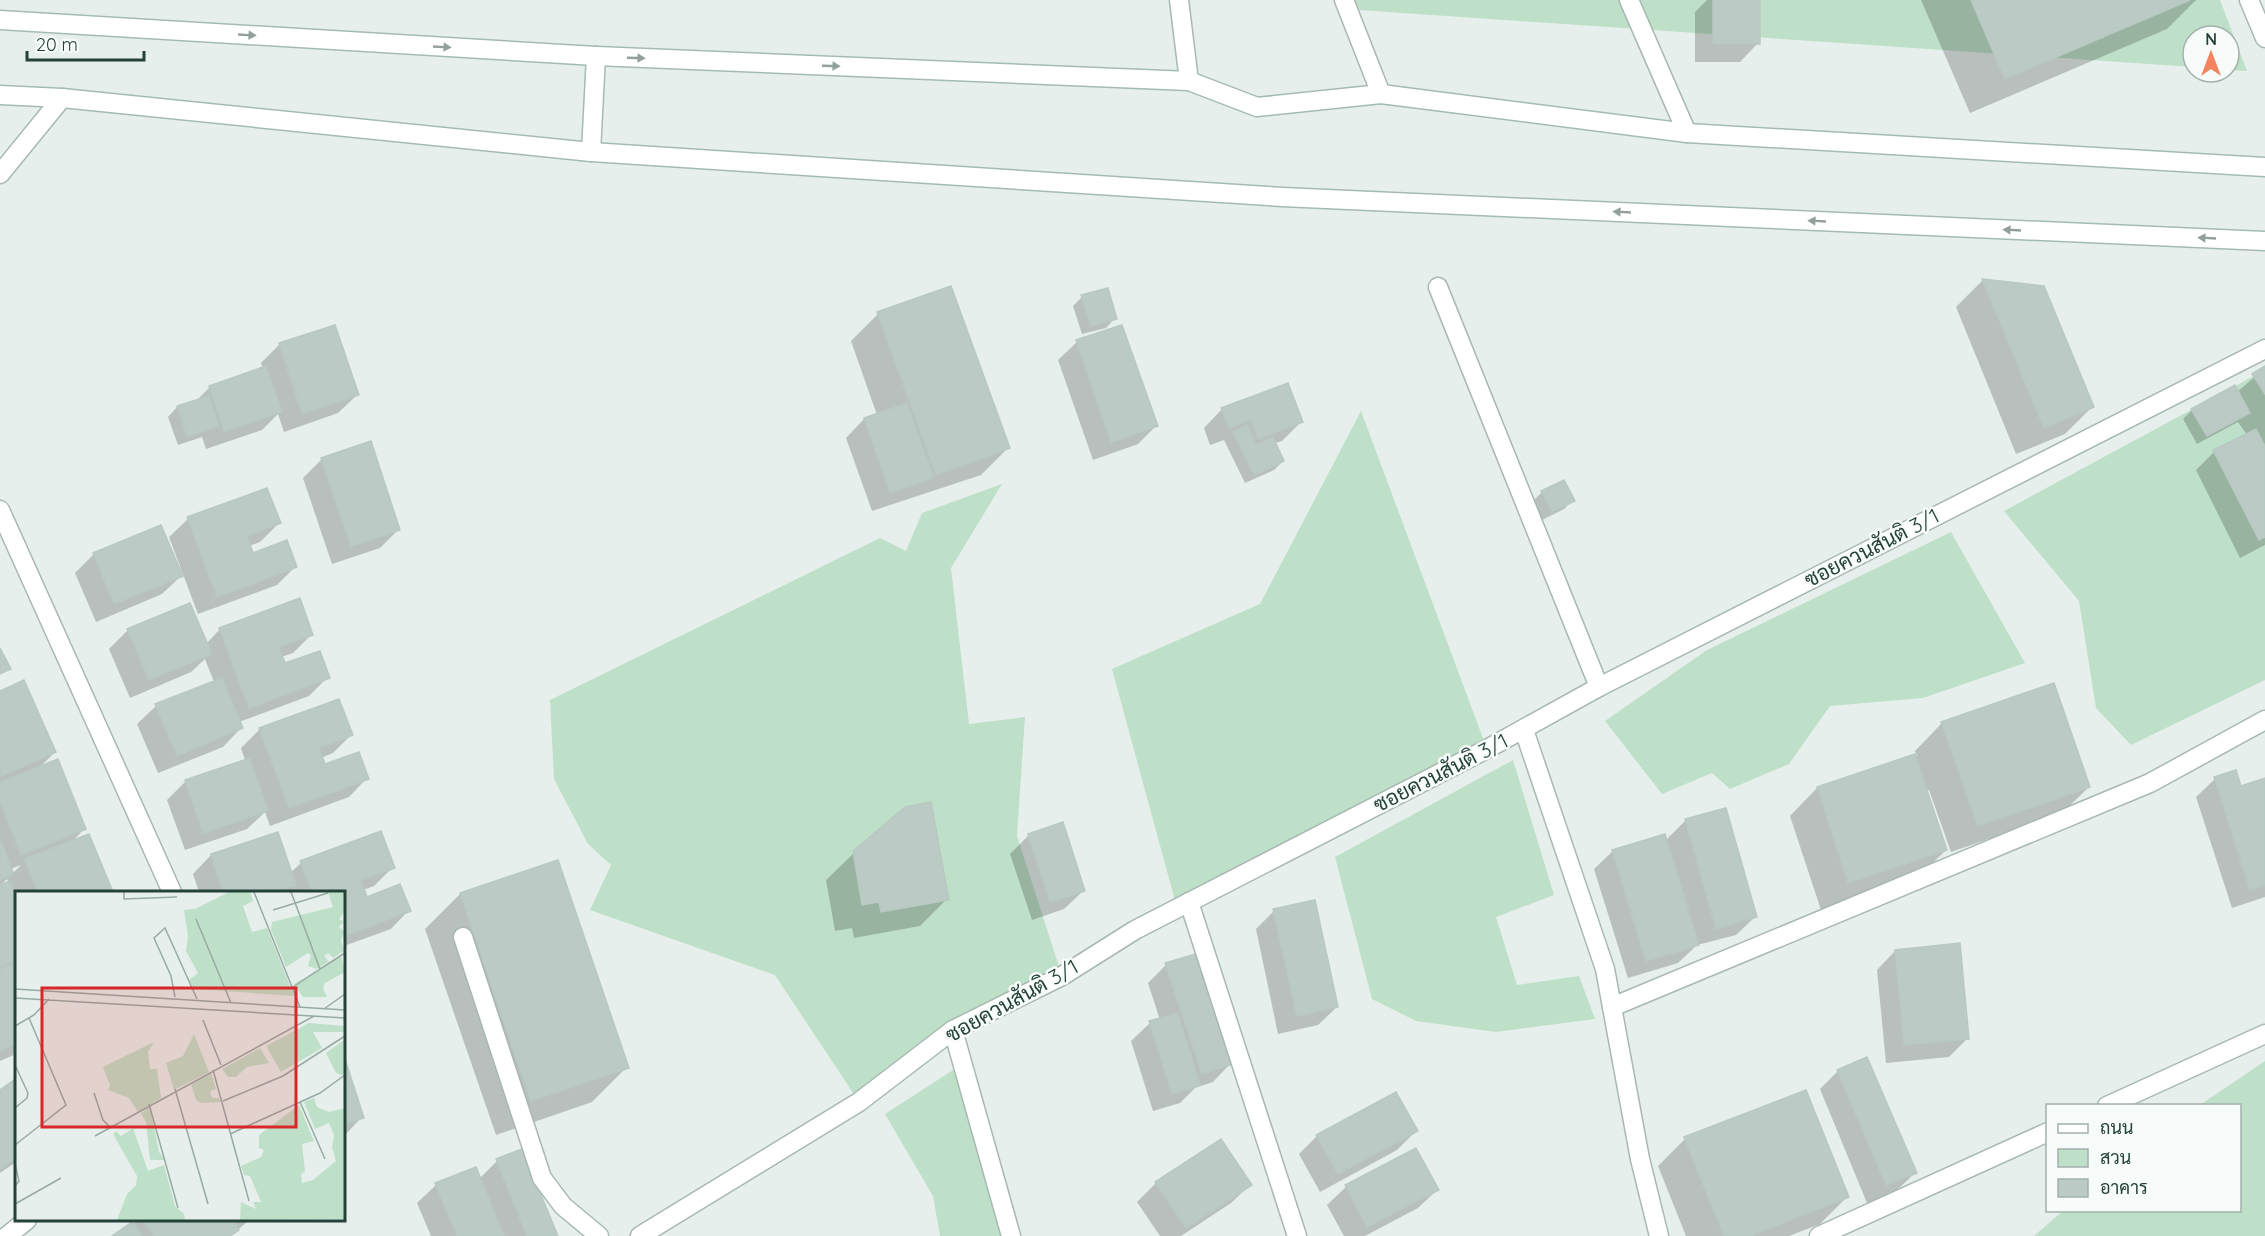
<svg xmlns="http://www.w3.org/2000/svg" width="2265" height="1236" font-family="Quicksand,Sarabun,sans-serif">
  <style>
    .green { fill: #bfe0c8 }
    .shadow { fill: #0003; fill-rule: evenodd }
    .building { fill: #bbcac4; stroke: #b8c9c2; stroke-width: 1.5 }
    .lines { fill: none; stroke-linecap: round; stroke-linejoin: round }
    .minor-casing { stroke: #a8b8b2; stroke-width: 21 }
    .secondary-casing { stroke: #a4bbb3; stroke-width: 21 }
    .minor { stroke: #fff; stroke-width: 18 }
    .secondary { stroke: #fff; stroke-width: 18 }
    .oneway { fill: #92a09c }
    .labels { text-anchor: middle; stroke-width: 5; stroke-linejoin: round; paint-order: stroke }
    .street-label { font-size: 21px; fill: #24423a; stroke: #f7fbf9 }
    .inset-road { fill: none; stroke: #98aaa4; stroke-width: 1.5 }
    .view { fill: #d62828; fill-opacity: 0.15; stroke: #d62828; stroke-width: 3 }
    .inset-edge { fill: none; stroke: #24423a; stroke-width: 3 }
  </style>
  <rect width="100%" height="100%" fill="#e6efeb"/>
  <g class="green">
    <path d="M1354,0H2220L2247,71L2229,70V36H2193V67L1359,10Z"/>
    <path d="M2265,370V680L2131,745L2096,708L2079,601L2004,511Z"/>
    <path d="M1361,411L1487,749L1177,908L1112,669L1260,604Z"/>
    <path d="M1002,484L951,568L969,724L1025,717L1017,836L1062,976L859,1102L775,975L590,910L611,865L588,844L554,779L550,700L880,538L906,551L922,513Z"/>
    <path d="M1951,532L2025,663L1923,698L1830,706L1789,764L1730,789L1712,773L1662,794L1605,721L1707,650Z"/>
    <path d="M1513,760L1554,895L1496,917L1517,985L1579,976L1595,1019L1496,1032L1416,1021L1372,999L1335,857Z"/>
    <path d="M2265,1061V1236H2034L2063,1211L2240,1210V1106L2200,1105Z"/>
    <path d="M964,1063L1007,1236H940L933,1196L885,1114Z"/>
  </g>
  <g class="shadow">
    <path d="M1707,0H1758V43L1740,62H1695V12Z"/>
    <path d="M1921,0H2196L2167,29L1970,113Z"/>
    <path d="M1983,280L2092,407L2065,434L2016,454L1956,307Z"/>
    <path d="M1082,297L1115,318L1106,328L1082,334L1073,306Z"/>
    <path d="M878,314L1008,448L981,475L872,511L846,438L864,419L877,415L851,341Z"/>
    <path d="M1077,342L1157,425L1138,444L1093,460L1058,360Z"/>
    <path d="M280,344L357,395L338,413L284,432L278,414L262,430L206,449L202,437L178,445L168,417L177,407L196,401L210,387L263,369L261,363Z"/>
    <path d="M2265,368V545L2240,558L2196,470L2214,452L2247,435L2238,422L2197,444L2183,419L2192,410L2237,392Z"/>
    <path d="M1222,409L1301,422L1282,441L1275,443L1283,461L1274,470L1245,483L1224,440L1210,445L1204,428Z"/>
    <path d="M322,459L399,529L380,548L332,564L303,478Z"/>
    <path d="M1542,492L1573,500L1564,509L1542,520L1533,501Z"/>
    <path d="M188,519L279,523L260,542L249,546L253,555L295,567L277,585L198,614L169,537Z"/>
    <path d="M94,554L181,576L162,594L96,622L75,573Z"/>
    <path d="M220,629L312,634L293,653L281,657L284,665L328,677L309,696L239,722L241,728L223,747L158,773L137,724L156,706L214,682L205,659L191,672L130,698L109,649L128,630L206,644Z"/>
    <path d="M0,693L55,752L38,769L84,829L71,843L88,836L111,892H16V1054L0,1061V887L9,884L7,879L0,886ZM21,865L12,874L10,869Z"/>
    <path d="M338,701L351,735L333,753L321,758L324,766L367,778L349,797L270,826L265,812L247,829L185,850L167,800L186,781L245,760L241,748L259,730Z"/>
    <path d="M1942,723L2089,787L2061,814L1951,852L1929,790L1926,791L1946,850L1918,877L1821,910L1790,816L1817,788L1917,756L1915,751Z"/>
    <path d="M2215,779L2240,788L2265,780V897L2232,908L2196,797Z"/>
    <path d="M1686,820L1755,917L1736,935L1697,945L1678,963L1628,978L1594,869L1613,851L1665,841Z"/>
    <path d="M277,834L290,873L301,863L393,867L374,886L363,890L366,899L409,910L391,929L344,946V892H199L193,874L211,855Z"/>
    <path d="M1029,835L1083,891L1064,909L1032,920L1010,854Z"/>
    <path d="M854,853L947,899L920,926L854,938L852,928L835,931L826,880Z"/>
    <path d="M557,862L627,1067L592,1102L496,1135L425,929L460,894Z"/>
    <path d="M1274,911L1337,1007L1318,1025L1278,1034L1256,929Z"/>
    <path d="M1895,951L1968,1038L1949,1057L1886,1063L1877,970Z"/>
    <path d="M1166,965L1231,1063L1213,1082L1195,1088L1180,1103L1153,1111L1131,1041L1150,1023L1160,1020L1148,983Z"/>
    <path d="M344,1061L362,1117L344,1136Z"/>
    <path d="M1838,1071L1915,1173L1896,1191L1867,1203L1820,1089Z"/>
    <path d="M16,1077V1162L0,1173V1091Z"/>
    <path d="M1416,1131L1397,1150L1320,1192L1299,1154L1317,1136Z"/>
    <path d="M1685,1139L1847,1197L1820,1224L1789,1236H1686L1658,1166Z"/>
    <path d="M1416,1150L1437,1190L1418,1208L1365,1236H1344L1327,1205L1346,1187Z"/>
    <path d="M497,1161L556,1236H431L417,1203L436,1185L479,1179Z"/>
    <path d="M1156,1183L1250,1185L1231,1203L1181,1236H1160L1137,1202Z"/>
    <path d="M139,1220H249L231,1236H115Z"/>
  </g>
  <g class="building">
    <rect x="1713" y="0" width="47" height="44"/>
    <path d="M1971,0H2190L2005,79Z"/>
    <path d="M1982,279L2044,286L2094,407L2044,428Z"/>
    <path d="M951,286L1010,448L936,475L877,312Z"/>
    <path d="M1108,288L1117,319L1091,326L1081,295Z"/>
    <path d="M335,325L359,395L302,414L279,343Z"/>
    <path d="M1122,325L1158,426L1111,442L1076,340Z"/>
    <path d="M266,366L282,412L224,431L209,386Z"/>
    <path d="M2265,366V394L2252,374Z"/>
    <path d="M1288,383L1303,422L1258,439L1251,419L1229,428L1221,408Z"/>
    <path d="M2235,385L2250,413L2207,436L2191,409Z"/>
    <path d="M209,396L219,426L187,437L177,406Z"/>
    <path d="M907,403L934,478L890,493L864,418Z"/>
    <path d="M1247,425L1256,445L1273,437L1284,461L1254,475L1233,432Z"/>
    <path d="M2256,429L2265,446V537L2259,540L2213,450Z"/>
    <path d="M371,441L400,530L351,546L321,458Z"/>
    <path d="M1564,480L1575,501L1552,512L1541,491Z"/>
    <path d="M267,488L281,523L247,536L253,553L287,540L297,567L217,597L187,517Z"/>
    <path d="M161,525L183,576L114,604L93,553Z"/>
    <path d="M300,598L313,635L279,647L285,663L320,651L330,678L249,708L219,628Z"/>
    <path d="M190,603L212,654L149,680L127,629Z"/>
    <path d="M0,648L11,669L0,674Z"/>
    <path d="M222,678L243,728L177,756L155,704Z"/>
    <path d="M24,680L56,752L0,777V691Z"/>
    <path d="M2054,683L2090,787L1978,826L1941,722Z"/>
    <path d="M339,699L353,735L319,748L325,764L359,752L369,779L289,808L259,728Z"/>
    <path d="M1915,754L1947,850L1848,883L1817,787Z"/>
    <path d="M250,758L268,811L203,833L185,780Z"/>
    <path d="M58,759L86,829L21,855L0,801V782Z"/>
    <path d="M2236,770L2241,786L2265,778V885L2250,890L2214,777Z"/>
    <path d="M931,802L949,900L881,912L879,902L862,905L853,851L905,807Z"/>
    <path d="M1726,808L1757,917L1716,929L1685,819Z"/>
    <path d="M1063,822L1085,891L1050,902L1028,834Z"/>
    <path d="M381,831L395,868L361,880L367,897L400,884L411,911L344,936V892H312L300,861Z"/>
    <path d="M278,832L296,885L272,892H223L211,854Z"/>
    <path d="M89,834L113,892H38L24,859Z"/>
    <path d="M1665,834L1699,945L1646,961L1612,850Z"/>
    <path d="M0,839L14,874L0,880Z"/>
    <path d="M558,860L629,1068L531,1101L460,893Z"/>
    <path d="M10,881L16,897V960L0,967V885Z"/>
    <path d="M1315,900L1338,1007L1297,1016L1273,909Z"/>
    <path d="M1960,943L1969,1039L1904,1045L1895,950Z"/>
    <path d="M1196,954L1233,1064L1202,1074L1165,963Z"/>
    <path d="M16,962V1044L0,1051V969Z"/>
    <path d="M1178,1013L1200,1085L1172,1094L1149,1021Z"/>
    <path d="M1867,1057L1917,1173L1886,1185L1837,1070Z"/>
    <path d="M345,1059L364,1118L344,1124V1060Z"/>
    <path d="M11,1082L16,1090V1158L0,1169V1090Z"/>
    <path d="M1806,1090L1849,1197L1750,1236H1724L1684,1137Z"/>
    <path d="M1396,1092L1418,1131L1338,1174L1316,1135Z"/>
    <path d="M1221,1139L1252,1185L1186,1228L1155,1182Z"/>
    <path d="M1416,1148L1439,1190L1367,1227L1345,1185Z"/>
    <path d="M522,1149L558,1236H527L496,1159Z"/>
    <path d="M476,1167L504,1236H457L435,1183Z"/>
    <path d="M143,1220H232L239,1230L230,1236H154Z"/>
    <path d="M132,1222L143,1236H112Z"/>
  </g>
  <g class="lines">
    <defs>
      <g id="minor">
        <path d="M1179,0L1189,81"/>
        <path d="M1344,0L1381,94"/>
        <path d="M1629,0L1687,133"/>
        <path d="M2249,0L2265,38"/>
        <path d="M0,174L62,98"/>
        <path d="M1438,287L1599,687"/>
        <path d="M0,510L172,892"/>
        <path d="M1524,730L1605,969L1640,1159L1659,1236"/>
        <path d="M1189,902L1297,1236"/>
        <path d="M463,937L542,1178L563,1206L599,1236"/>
        <path d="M1612,1007L2150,783L2265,720"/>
        <path d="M953,1030L1011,1236"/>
        <path d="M2107,1106L2265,1034"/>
        <path d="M7,1236L27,1220"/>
        <path d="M640,1236L859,1102L953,1030L1062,976L1135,930L1487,749L1599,687L2265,349"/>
        <path d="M1819,1236L2048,1132"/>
      </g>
      <g id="secondary">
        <path d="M0,20L596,56L1189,81L1257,107L1381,94L1687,133L2265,167"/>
        <path d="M0,95L62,98L591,152L1282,197L2265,241"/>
        <path d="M591,152L596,56"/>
      </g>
    </defs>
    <use href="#minor" class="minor-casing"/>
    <use href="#secondary" class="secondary-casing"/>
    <use href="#minor" class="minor"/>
    <use href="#secondary" class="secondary"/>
  </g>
  <defs><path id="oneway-solid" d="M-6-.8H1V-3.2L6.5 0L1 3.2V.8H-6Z" transform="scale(1.5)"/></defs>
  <g class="oneway">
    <use href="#oneway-solid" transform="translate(247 35) rotate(3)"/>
    <use href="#oneway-solid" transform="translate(442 47) rotate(3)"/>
    <use href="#oneway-solid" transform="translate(636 58) rotate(2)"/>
    <use href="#oneway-solid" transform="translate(831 66) rotate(2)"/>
    <use href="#oneway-solid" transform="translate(1622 212) rotate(-177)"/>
    <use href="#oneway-solid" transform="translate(1817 221) rotate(-177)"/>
    <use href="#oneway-solid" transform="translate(2012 230) rotate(-177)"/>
    <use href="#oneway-solid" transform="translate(2207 238) rotate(-177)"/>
  </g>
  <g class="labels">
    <g class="street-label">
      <text transform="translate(1872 548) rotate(-27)" y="7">ซอยควนสันติ 3/1</text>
      <text transform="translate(1441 773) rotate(-27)" y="7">ซอยควนสันติ 3/1</text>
      <text transform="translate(1012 1001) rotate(-29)" y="7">ซอยควนสันติ 3/1</text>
    </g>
  </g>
  <g transform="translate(15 891)">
    <rect width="330" height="330" fill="#e6efeb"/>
    <path d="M214,1H235L238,10L228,15L237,41L252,37L279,105L179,98L174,89L183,82L171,60L173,45L169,19L180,18ZM313,1H330V19L324,29L329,30L324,36L330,41L326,49L329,60L318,67L313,62L309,65L314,70L302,78L293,75L296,64L293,62L271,76L256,39L257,31L318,16ZM326,65L330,81L310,92L308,97L312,106H288L279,93ZM294,132L330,135V141H298L307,157L266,181L251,155ZM179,143L194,181L159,199L151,172L168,165ZM329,149L330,182L327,184L321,182L311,162ZM139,151L133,161L135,178H142L146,207L123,221L114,207L93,199L95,194L88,176ZM245,157L254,172L232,176L221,186H213L207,178ZM196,182L201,198L195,200L197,207H204L206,211L186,212L181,209L176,193ZM299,207L302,216L314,221L330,217V328L225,329L226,311L241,318L238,311H246L235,285L229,284L226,275L246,266L249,259L244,257V244L284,214L299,250L287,253L290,281L286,283L287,292L298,289L321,270L317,256L319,244L314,232L300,238L289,211ZM135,216L144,261L150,269H135L131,231L126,222ZM118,237L133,280L149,274L160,315L169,323L170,329H102L112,303L121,294L122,285L98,243L101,240L106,245Z" fill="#bfe0c8"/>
    <path class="inset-road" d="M109,1V8L162,6M239,1L285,116M276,1L305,78L278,96M258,19L313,2M181,28L216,112M305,78L330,62M0,98L330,119M160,106L156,85L139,47L150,37L182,108M0,107L330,127M309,118L330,103M188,129L206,174M0,135L19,124L34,108M0,174L13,202L12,207L0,217M198,179L234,310M160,198L193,313M79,202L88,229L96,237M208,210L268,185L330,145M285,211L310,268M134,213L163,317M215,243L305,202L330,184M80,245L299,125M0,254L51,214L14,127M0,273L4,290L0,295M0,313L46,287"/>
    <path class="view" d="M27,97H281V236H27Z"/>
    <rect width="330" height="330" class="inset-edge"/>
  </g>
  <rect x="2046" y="1104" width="195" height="108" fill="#f7fbf9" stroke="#a3b1ad" stroke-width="1.5"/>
  <rect x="2058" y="1124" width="30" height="9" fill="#ffffff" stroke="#a3b1ad" stroke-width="1.5"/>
  <text x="2100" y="1134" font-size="18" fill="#24423a">ถนน</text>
  <rect x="2058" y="1149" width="30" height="18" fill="#bfe0c8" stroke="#a3b1ad" stroke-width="1.5"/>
  <text x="2100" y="1164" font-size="18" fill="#24423a">สวน</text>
  <rect x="2058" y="1179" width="30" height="18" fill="#bbcac4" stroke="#a3b1ad" stroke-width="1.5"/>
  <text x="2100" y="1194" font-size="18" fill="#24423a">อาคาร</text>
  <g transform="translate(2211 54)"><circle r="28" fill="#f7fbf9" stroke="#a3b1ad" stroke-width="1.5"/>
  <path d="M0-4.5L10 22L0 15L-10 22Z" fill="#f4845f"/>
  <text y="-9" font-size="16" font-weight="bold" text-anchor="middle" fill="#24423a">N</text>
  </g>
  <path d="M27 51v9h117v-9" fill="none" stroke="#24423a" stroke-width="3"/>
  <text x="36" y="51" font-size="18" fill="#24423a" stroke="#f7fbf9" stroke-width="4.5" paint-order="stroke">20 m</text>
</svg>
